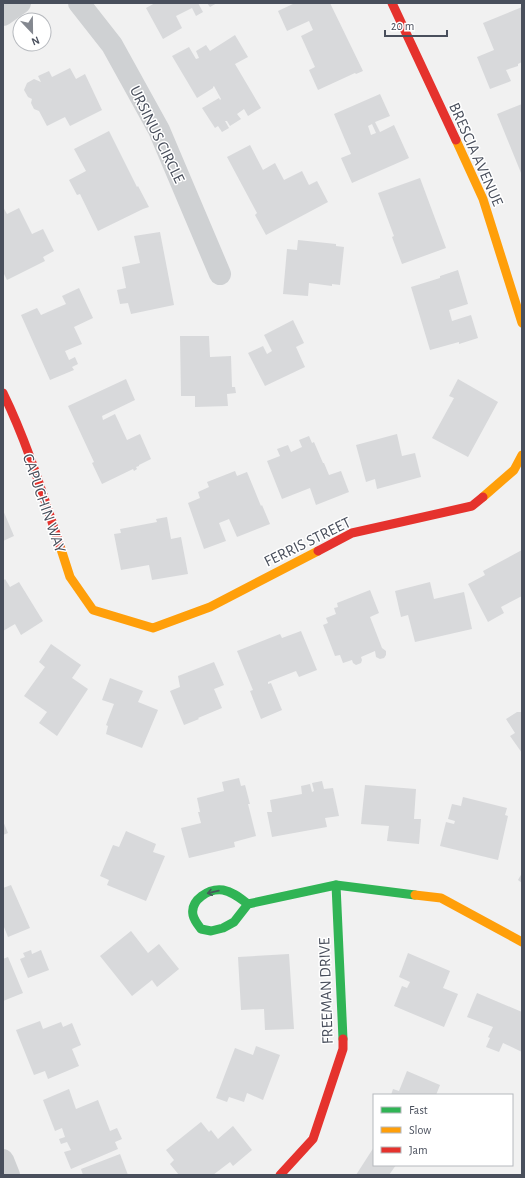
<svg xmlns="http://www.w3.org/2000/svg" width="525" height="1178" font-family="'Alegreya Sans',sans-serif">
  <style>
    .building { fill: #d8d9db; fill-rule: evenodd }
    .lines { fill: none; stroke-linecap: round; stroke-linejoin: round }
    .street { stroke: #cfd1d3; stroke-width: 22 }
    .fast { stroke: #30b455; stroke-width: 9 }
    .slow { stroke: #ff9f0a; stroke-width: 9 }
    .jam { stroke: #e5322d; stroke-width: 9 }
    .oneway { stroke: #46595b }
    .labels { text-anchor: middle; stroke-width: 3; stroke-linejoin: round; paint-order: stroke }
    .street-label { font-size: 16px; fill: #494f5c; stroke: #fff }
  </style>
  <rect width="100%" height="100%" fill="#f1f1f1"/>
  <g class="building">
    <path d="M155,3H198L203,12L196,16L192,8L176,16L182,28L163,39L146,8Z"/>
    <path d="M207,3H217L210,7Z"/>
    <path d="M295,3H330L363,71L356,74L355,73L318,90L309,70L315,67L301,36L313,30L309,21L287,31L278,11Z"/>
    <path d="M522,7V62L518,64V66L506,70L511,81L490,89L477,57L494,50L483,23Z"/>
    <path d="M235,35L248,57L235,64L261,108L248,116L244,109L237,114L241,119L230,126L227,121H225L229,128L222,132L218,126L215,128L202,108L219,98L220,100L221,99L214,86L213,87V88L197,98L172,56L189,47L196,59L199,58L196,51L206,45L210,51Z"/>
    <path d="M70,68L76,79L85,74L102,110L70,126L65,117L47,126L39,111L34,109L31,103L32,99L28,97L24,90L27,83L34,79L41,82L38,76L49,71L52,77Z"/>
    <path d="M380,94L390,116L375,122L380,132L394,125L409,158L352,183L341,158L351,154L334,114ZM372,124L376,133L371,135L368,126Z"/>
    <path d="M522,104V173H521L497,114Z"/>
    <path d="M109,131L137,187L138,186L149,207L143,209L98,231L80,194L77,195L69,180L86,171L74,149Z"/>
    <path d="M250,145L263,170L275,163L284,180L302,171L309,185L317,181L328,202L266,235L255,215L257,213L227,157Z"/>
    <path d="M420,178L446,248L402,264L392,237L394,236L378,193Z"/>
    <path d="M3,207L7,214L19,208L32,234L43,229L54,251L43,257L45,261L7,280L3,272Z"/>
    <path d="M160,232L174,305L131,314L128,303L120,304L117,290L126,288L122,267L140,263L134,236Z"/>
    <path d="M298,240L336,244V246L344,247L340,285L332,284V286L309,283L308,296L283,294L287,249L297,250Z"/>
    <path d="M458,270L468,304L449,310L452,321L471,315L478,338L459,344V342L430,350L411,287L440,278V276Z"/>
    <path d="M79,288L93,318L74,327L82,344L65,351L69,360L75,357L78,364L72,367L74,370L50,380L21,315L37,308L41,315L66,304L62,296Z"/>
    <path d="M293,320L304,343L296,347L305,367L265,386L248,353L263,346L267,354L272,351L264,335Z"/>
    <path d="M180,336H209L210,357L231,356L232,387H235L236,393L227,394L228,406L195,407V396H181Z"/>
    <path d="M126,379L135,400L102,416L103,420L115,414L127,440L140,434L151,459L139,465V466L136,467L137,469L134,471L133,469L102,484L92,463L94,462L68,406Z"/>
    <path d="M458,379L498,402L468,457L432,438L454,398L449,396Z"/>
    <path d="M397,434L402,456L415,453L421,477L377,489L375,479L366,482L356,445Z"/>
    <path d="M309,436L312,443L314,442L323,463H324L329,475L341,471L349,492L316,505L310,488L282,499L267,461L280,456L277,449L288,445L291,452L302,447L299,440Z"/>
    <path d="M235,471L237,476L247,472L261,506L262,505L270,524L237,537L229,519L219,523L226,541L204,549L188,503L200,498L198,492L209,487L207,482Z"/>
    <path d="M3,510L14,536L3,541Z"/>
    <path d="M167,517L171,539L181,537L188,574L152,580L149,565L121,570L114,534L121,533L120,529L157,522L156,519Z"/>
    <path d="M522,550V596L501,607L504,613L488,622L468,584L485,575L483,571Z"/>
    <path d="M5,579L10,587L19,582L43,621L21,635L15,624L3,631V581Z"/>
    <path d="M430,582L434,599L464,592L472,629L415,642L408,615L401,617L395,591Z"/>
    <path d="M370,590L379,613L370,617L382,648L386,651V655L384,658L380,659L376,657L375,651L361,657L362,660L361,663L356,665L353,663L352,660L343,663L340,655L335,656L323,625L328,623L326,618L336,614L334,608L338,607L337,603Z"/>
    <path d="M301,631L317,670L299,677L296,671L268,682V684L271,683L282,710L261,719L250,691L253,690L237,651L280,634L282,638Z"/>
    <path d="M51,644L81,665L72,678L88,689L57,736L39,723L47,712L24,696L45,667L39,662Z"/>
    <path d="M214,662L224,685L214,689L222,708L198,718L199,719L184,725L170,691L180,687L178,676Z"/>
    <path d="M110,678L143,691L138,702L158,710L142,748L106,734L108,726L106,725L114,704L102,700Z"/>
    <path d="M517,712H522V753L510,736L515,733L506,719Z"/>
    <path d="M239,778L241,786L245,785L250,804H248L256,836L234,842L235,847L189,858L181,828L201,823L198,812H200L197,798L224,791L222,782Z"/>
    <path d="M322,781L324,789L333,788L339,816L325,818L327,827L272,837L267,812H272L270,800L302,794L301,786L310,784L312,792L314,791L312,783Z"/>
    <path d="M365,785L416,789L414,819H421L419,844L387,841L389,826L361,824Z"/>
    <path d="M463,797L507,808L505,815L508,816L498,860L440,846L446,822L454,824L455,821L448,819L452,804L461,806Z"/>
    <path d="M3,821L8,833L3,835Z"/>
    <path d="M126,831L156,844L153,852L165,856L146,901L107,885L109,880L100,876L113,845L119,847Z"/>
    <path d="M522,873V883L518,880Z"/>
    <path d="M11,885L30,928L8,937L4,927L3,928V888Z"/>
    <path d="M131,931L148,953L159,944L179,969L157,987L152,980L132,996L100,956Z"/>
    <path d="M31,950L32,954L41,950L49,970L28,978L20,959L25,957L23,953Z"/>
    <path d="M408,953L450,971L443,988L458,994L444,1027L394,1006L402,986L407,988L410,982L399,977Z"/>
    <path d="M289,954L294,1029L265,1030L264,1009L241,1010L238,957Z"/>
    <path d="M8,957L23,993L3,1001V959Z"/>
    <path d="M477,993L522,1012V1052L503,1043L499,1052L486,1047L490,1038L488,1037L493,1027L467,1017Z"/>
    <path d="M40,1021L43,1029L61,1022L63,1027L72,1023L81,1045L72,1049L79,1066L48,1079L45,1071L34,1075L16,1030Z"/>
    <path d="M256,1046L280,1055L263,1100L247,1093L244,1102L229,1097L227,1102L216,1098L235,1048L253,1055Z"/>
    <path d="M407,1071L440,1085L436,1095H391L393,1089L399,1091Z"/>
    <path d="M69,1089L76,1109L98,1100L110,1131L117,1128L122,1139L115,1142L118,1149L71,1169L64,1152L71,1150L67,1142L61,1144L59,1139L65,1137L62,1128L55,1131L43,1100Z"/>
    <path d="M201,1122L209,1132L211,1130L218,1139L233,1126L252,1150L233,1166L230,1162L213,1175H179L170,1164L174,1160L166,1150Z"/>
    <path d="M374,1147V1165H396L389,1175H356Z"/>
    <path d="M120,1154L128,1175H83L81,1169Z"/>
  </g>
  <g class="lines">
    <g class="street">
      <path d="M79,3L112,45L159,130L220,274"/>
      <path d="M3,15L20,3"/>
      <path d="M3,1160L9,1175"/>
    </g>
    <g class="fast">
      <path d="M336,885L343,1039"/>
      <path d="M248,904C240,898 233,892 223,890C209,888 190,900 193,915C194,920 198,925 201,929L211,931L223,928L234,922L248,904L336,885L415,895"/>
    </g>
    <g class="slow">
      <path d="M456,140L483,199L522,323"/>
      <path d="M483,497L514,470L522,455"/>
      <path d="M60,546L70,577L93,610L153,628L210,607L318,551"/>
      <path d="M415,895L441,898L522,942"/>
    </g>
    <g class="jam">
      <path d="M392,3L456,140"/>
      <path d="M3,393C27,442 43,495 60,546"/>
      <path d="M318,551L352,533L472,506L483,497"/>
      <path d="M280,1175L313,1139L343,1049V1039"/>
    </g>
  </g>
  <defs><path id="oneway-shaft" d="M-6 0H5M1.5-3L5.5 0L1.5 3" fill="none" stroke-width="1.6" stroke-linecap="round" stroke-linejoin="round"/></defs>
  <use class="oneway" href="#oneway-shaft" transform="translate(213 892) rotate(167)"/>
  <g class="labels">
    <g class="street-label">
      <text transform="translate(158 134) rotate(64)" y="6">URSINUS CIRCLE</text>
      <text transform="translate(477 154) rotate(66)" y="6">BRESCIA AVENUE</text>
      <text transform="translate(45 503) rotate(71)" y="6">CAPUCHIN WAY</text>
      <text transform="translate(307 541) rotate(-26)" y="6">FERRIS STREET</text>
      <text transform="translate(325 991) rotate(-92)" y="6">FREEMAN DRIVE</text>
    </g>
  </g>
  <rect width="525" height="1178" fill="none" stroke="#494f5c" stroke-width="8"/>
  <rect x="373" y="1094" width="140" height="72" fill="#ffffff" stroke="#b6b9be"/>
  <rect x="381" y="1107" width="20" height="6" fill="#30b455" stroke="#b6b9be"/>
  <text x="409" y="1114" font-size="12" fill="#494f5c">Fast</text>
  <rect x="381" y="1127" width="20" height="6" fill="#ff9f0a" stroke="#b6b9be"/>
  <text x="409" y="1134" font-size="12" fill="#494f5c">Slow</text>
  <rect x="381" y="1147" width="20" height="6" fill="#e5322d" stroke="#b6b9be"/>
  <text x="409" y="1154" font-size="12" fill="#494f5c">Jam</text>
  <g transform="translate(32 32) rotate(158)"><circle r="19" fill="#ffffff" stroke="#b6b9be"/>
  <path d="M0-3L7 15L0 10L-7 15Z" fill="#848890"/>
  <text y="-6" font-size="11" font-weight="bold" text-anchor="middle" fill="#494f5c">N</text>
  </g>
  <path d="M385 30v6h62v-6" fill="none" stroke="#494f5c" stroke-width="2"/>
  <text x="391" y="30" font-size="12" fill="#494f5c" stroke="#ffffff" stroke-width="3" paint-order="stroke">20 m</text>
</svg>
